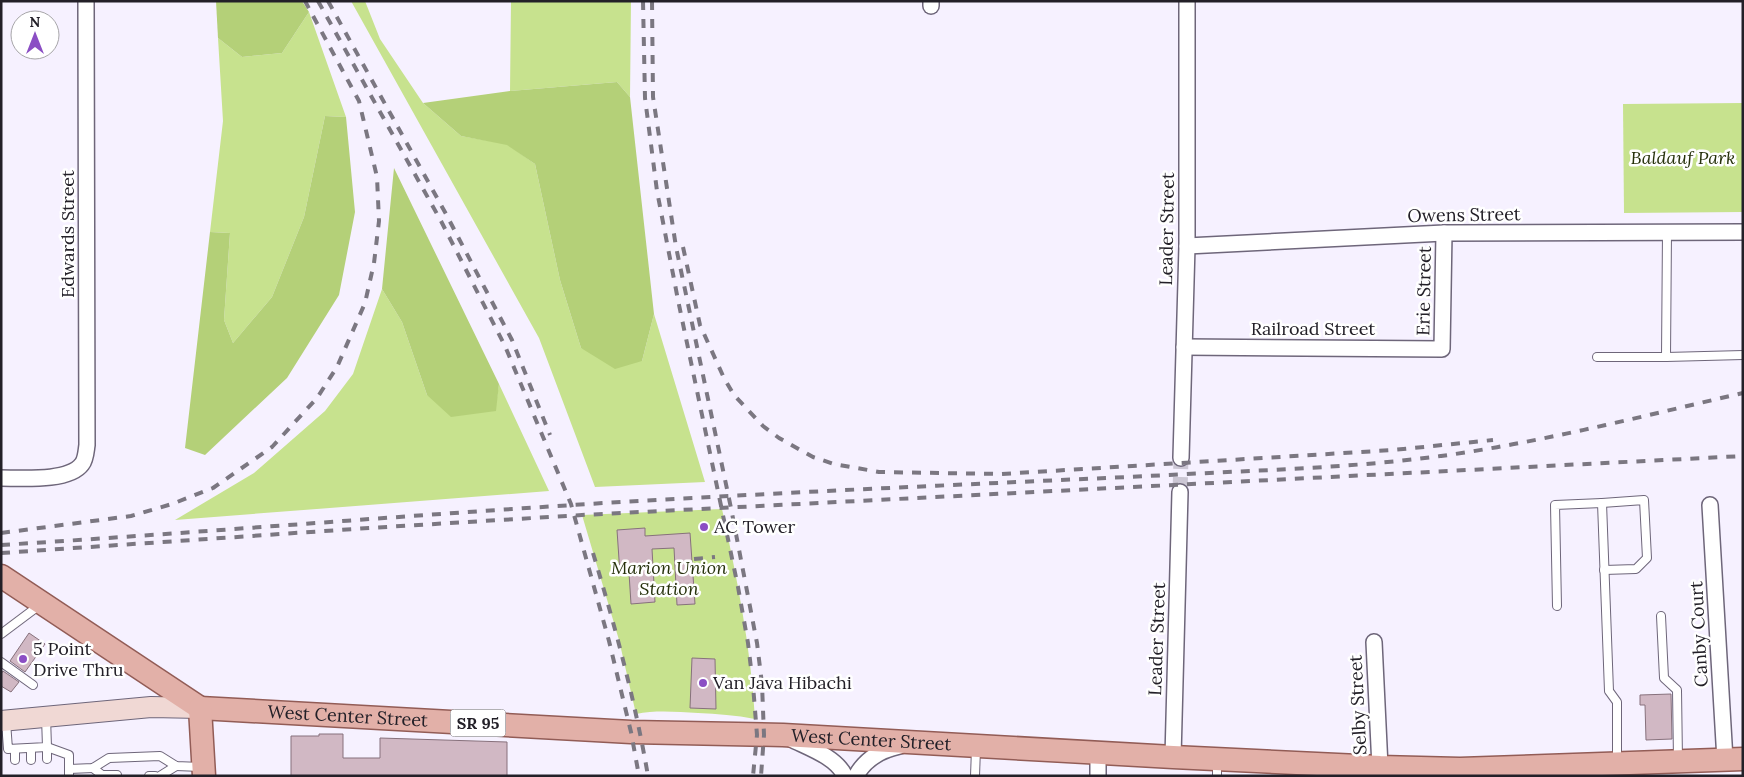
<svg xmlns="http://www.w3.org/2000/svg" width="1744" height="777" font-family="Lora,serif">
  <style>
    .green { fill: #c7e28e }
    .forest { fill: #b4d078 }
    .building { fill: #d1b8c4; stroke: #87717c }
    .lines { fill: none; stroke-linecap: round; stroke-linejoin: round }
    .minor-tunnel { stroke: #ccc7d4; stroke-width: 15; stroke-dasharray: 15 8; stroke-linecap: butt }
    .service-casing { stroke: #6e667a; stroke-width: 10 }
    .minor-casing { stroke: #6e667a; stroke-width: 18 }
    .secondary-casing { stroke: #6e667a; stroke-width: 22 }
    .primary-casing { stroke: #925c56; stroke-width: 25 }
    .service { stroke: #fff; stroke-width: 8 }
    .minor { stroke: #fff; stroke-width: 15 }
    .secondary { stroke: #f0d8d4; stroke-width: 20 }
    .primary { stroke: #e2b0a8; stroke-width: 22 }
    .rail { stroke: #7b7781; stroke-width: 4; stroke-dasharray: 9 9; stroke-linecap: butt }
    .poi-dot { fill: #8b4ec4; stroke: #fff; stroke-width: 2 }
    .labels { text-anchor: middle; stroke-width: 5; stroke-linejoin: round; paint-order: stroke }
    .shield { fill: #fff; stroke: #656368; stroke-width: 1 }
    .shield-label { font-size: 16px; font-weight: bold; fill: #232028 }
    .park-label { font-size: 18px; font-style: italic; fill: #26310b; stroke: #fff }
    .street-label { font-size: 18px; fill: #232028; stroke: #fff }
    .poi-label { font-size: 18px; fill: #232028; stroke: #fff; text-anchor: start }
  </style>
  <rect width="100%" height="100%" fill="#f6f1ff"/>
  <g class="green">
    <path d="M351,1H365L380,39L423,103L461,136L507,144L535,164L560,280L581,348L642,361L654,314L705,482L595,487L539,338Z"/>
    <path d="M511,1H631L630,97L617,82L510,91Z"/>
    <path d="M309,12L346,117L325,116L304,217L272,297L233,343L224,320L230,233L210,232L223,121L218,38L242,57L282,53Z"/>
    <path d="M1743,103V212L1624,213L1623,104Z"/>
    <path d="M382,289L402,322L427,395L495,411L499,384L549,491L175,520L254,473L325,411L353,374Z"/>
    <path d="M722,509C737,578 751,648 755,719C736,715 717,714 698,713C677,712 656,710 636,714L619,640L582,515Z"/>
  </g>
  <g class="forest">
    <path d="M216,1H302L309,12L282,53L242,57L218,38Z"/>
    <path d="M617,82L630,97L654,314L642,361L615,369L581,348L560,280L535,164L507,145L461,136L423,103L510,91Z"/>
    <path d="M325,116L346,117L355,212L339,295L287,378L205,455L185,448L210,232L230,233L224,320L233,343L272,297L304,217Z"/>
    <path d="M394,168L499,384L496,411L451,417L427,395L402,322L382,289Z"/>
  </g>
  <g class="building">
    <path d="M645,528V536L690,533L695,604L677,605L674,548L652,549L655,602L631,604L629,573L620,574L617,530Z"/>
    <path d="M29,633L45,644L25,672L10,661Z"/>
    <path d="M692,658L715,659L716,709L690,708Z"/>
    <path d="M3,671L19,682L11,692L1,686V674Z"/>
    <path d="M1671,694L1672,739L1646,740L1645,705H1640V695Z"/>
    <path d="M319,734H343V758H380V738L507,742V776H291V736H319Z"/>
  </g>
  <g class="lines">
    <path class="minor-tunnel" d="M1180,492L1181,458"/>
    <defs>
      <g id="service">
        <path d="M1667,232L1666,357L1743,355"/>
        <path d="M1597,357H1666"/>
        <path d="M1602,503L1644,500L1647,558L1636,569L1604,570"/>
        <path d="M1557,606L1555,505L1602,503L1609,691L1617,702V762"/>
        <path d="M1661,616L1664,678L1677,690L1678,760"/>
        <path d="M1,634L41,604"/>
        <path d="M1,662L33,685"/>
        <path d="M6,722L8,749L47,747L46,717"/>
        <path d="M31,748V760"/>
        <path d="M15,749V760"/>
        <path d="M47,759V747L69,755V776"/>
        <path d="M1217,760V776"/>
        <path d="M93,768L102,775H117"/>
        <path d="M69,769L93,768L109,758L160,756L176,766L201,767"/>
        <path d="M149,776H155"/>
        <path d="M160,776L176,766"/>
        <path d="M975,776L976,749"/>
      </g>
      <g id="minor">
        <path d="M931,6V1"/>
        <path d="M1187,246L1444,233L1743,232"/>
        <path d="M1184,347L1442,349L1444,233"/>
        <path d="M1181,458L1187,246V1"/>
        <path d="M1,478C21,478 69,482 82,464C86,459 86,451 87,445L86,1"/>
        <path d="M1710,505L1725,760"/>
        <path d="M1374,642L1380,767"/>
        <path d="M791,739C809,748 836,757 845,776"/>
        <path d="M1098,753V776"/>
        <path d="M1173,757L1180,492"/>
        <path d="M856,776C865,759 881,750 900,746"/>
      </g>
      <path id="secondary" d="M1,721L151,707L200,708"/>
      <g id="primary">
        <path d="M1,576L200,708"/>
        <path id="s1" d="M200,708L631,732L783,735L1173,757L1380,767L1460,769L1743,759"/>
        <path d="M200,708L204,776"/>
      </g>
    </defs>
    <use href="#service" class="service-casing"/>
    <use href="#minor" class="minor-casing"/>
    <use href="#secondary" class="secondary-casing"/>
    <use href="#primary" class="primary-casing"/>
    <use href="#service" class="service"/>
    <use href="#minor" class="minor"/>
    <use href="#secondary" class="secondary"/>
    <use href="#primary" class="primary"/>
    <g class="rail">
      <path d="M318,1L441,221L505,346L571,504L609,641L631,732L639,776"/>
      <path d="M328,1L446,214L512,340L550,435"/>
      <path d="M643,1L645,98L657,191L678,300L738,587L748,643L753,685L757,735L753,776"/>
      <path d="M652,1L653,97L676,247L731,508L757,643L762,684L764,735L761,776"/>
      <path d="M683,247L700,325L724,378L734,395L763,426L779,438L813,457L834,464L879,472L1001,474L1393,450L1493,440"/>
      <path d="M1,533L131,516L172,504L213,488L272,447L317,398L337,367L365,303L374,263L379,221L377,177L359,101L305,1"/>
      <path d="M1,545C244,530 487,508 730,496C876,488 1023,482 1169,475C1260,470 1351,468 1441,456C1543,442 1643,416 1743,393"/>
      <path d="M1,553L369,528L582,515L1743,456"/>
      <path d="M593,553C615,626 635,700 648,776"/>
      <path d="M694,559L715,557"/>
    </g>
  </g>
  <g class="poi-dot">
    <circle cx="704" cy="527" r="5"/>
    <circle cx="23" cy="659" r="5"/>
    <circle cx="703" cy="683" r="5"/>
  </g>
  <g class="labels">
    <rect class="shield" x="450.5" y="709.5" width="55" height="27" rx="4"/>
    <g class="shield-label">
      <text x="478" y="729">SR 95</text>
    </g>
    <g class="park-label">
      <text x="1683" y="164">Baldauf Park</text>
      <text x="669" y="574">Marion Union<tspan x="669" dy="21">Station</tspan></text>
    </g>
    <g class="street-label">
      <text transform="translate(1464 215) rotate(-1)" y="6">Owens Street</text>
      <text transform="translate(1167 229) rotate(-89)" y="6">Leader Street</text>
      <text transform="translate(68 234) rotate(-90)" y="6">Edwards Street</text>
      <text transform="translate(1424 291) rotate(-89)" y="6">Erie Street</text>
      <text x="1313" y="335">Railroad Street</text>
      <text transform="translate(1699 634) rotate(-93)" y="6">Canby Court</text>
      <text transform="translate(1157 639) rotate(-88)" y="6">Leader Street</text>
      <text transform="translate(1358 705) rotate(-93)" y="6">Selby Street</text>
      <text dy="6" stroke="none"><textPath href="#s1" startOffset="148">West Center Street</textPath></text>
      <text dy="6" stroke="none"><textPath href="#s1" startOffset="672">West Center Street</textPath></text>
    </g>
    <g class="poi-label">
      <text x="714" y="533">AC Tower</text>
      <text x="33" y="655">5 Point<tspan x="33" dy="21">Drive Thru</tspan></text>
      <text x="713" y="689">Van Java Hibachi</text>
    </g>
  </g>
  <rect width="1744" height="777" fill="none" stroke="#232028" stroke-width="5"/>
  <g transform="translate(35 35)"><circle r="24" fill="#ffffff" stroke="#a7a6a9"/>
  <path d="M0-4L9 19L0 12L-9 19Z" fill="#8b4ec4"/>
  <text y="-8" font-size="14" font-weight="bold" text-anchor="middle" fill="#232028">N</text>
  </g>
</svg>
